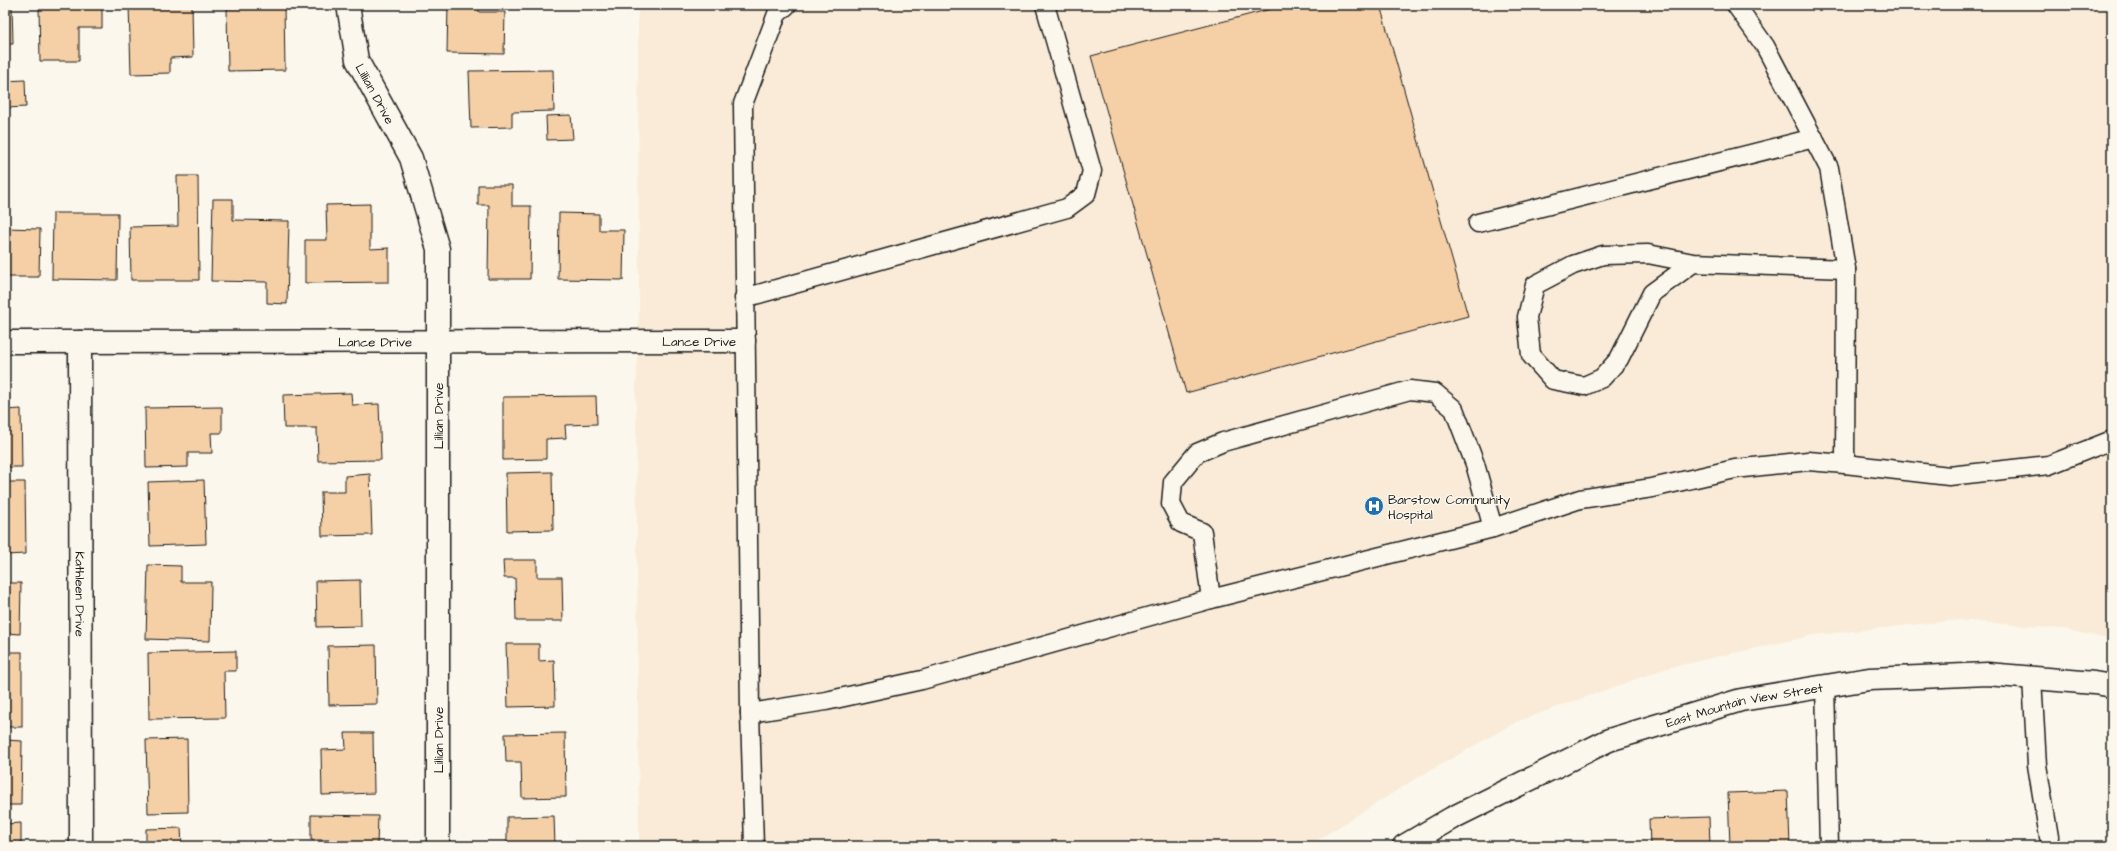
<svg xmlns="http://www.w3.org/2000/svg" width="2117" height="851" font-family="'Architects Daughter',sans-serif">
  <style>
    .built { fill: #f9ebd7 }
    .building { fill: #f5cfa5; stroke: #1c1c1c }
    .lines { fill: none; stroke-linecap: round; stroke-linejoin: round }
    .lane-casing { stroke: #1c1c1c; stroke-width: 21 }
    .street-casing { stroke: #1c1c1c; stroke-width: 25 }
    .secondary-casing { stroke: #1c1c1c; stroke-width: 25 }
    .lane { stroke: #fbf7ec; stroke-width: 18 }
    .street { stroke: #fbf7ec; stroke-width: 22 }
    .secondary { stroke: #fbf7ec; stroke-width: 22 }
    .labels { text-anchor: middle; stroke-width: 3; stroke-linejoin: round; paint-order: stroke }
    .street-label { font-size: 13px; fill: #1c1c1c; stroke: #fbf7ec }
    .poi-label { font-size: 13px; fill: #1c1c1c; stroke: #fbf7ec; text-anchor: start }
  </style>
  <rect width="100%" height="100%" fill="#fbf7ec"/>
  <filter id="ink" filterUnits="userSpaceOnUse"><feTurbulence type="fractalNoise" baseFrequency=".025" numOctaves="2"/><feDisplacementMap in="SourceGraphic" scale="8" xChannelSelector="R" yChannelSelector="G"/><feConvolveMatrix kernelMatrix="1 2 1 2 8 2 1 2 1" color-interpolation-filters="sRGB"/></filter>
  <g filter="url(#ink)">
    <path class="built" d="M638,5H2112V640L2063,629L1958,620L1814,635L1667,668L1518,721L1415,779L1308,846H639L636,392L639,307Z"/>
    <g class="building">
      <path d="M5,5H12L13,44H5Z"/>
      <path d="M39,5H102V28H79V61H40Z"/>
      <path d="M129,5H192L193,57L170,58V73L131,74Z"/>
      <path d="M284,5L285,70L228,71L227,6Z"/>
      <path d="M448,5H479V12H505L504,54L447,53Z"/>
      <path d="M1286,5H1380L1468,316L1186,393L1091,56Z"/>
      <path d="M553,70L554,111L512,112V127L471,128L469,71Z"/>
      <path d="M25,80L26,107L5,108V81Z"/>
      <path d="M571,115L573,139L547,140L546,116Z"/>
      <path d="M177,176H198L199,280H131L130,227L178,226Z"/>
      <path d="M478,185H512V206H531L530,279H488L489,205H478Z"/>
      <path d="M213,199H233V220L289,221L287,304L267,303V282L211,281Z"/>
      <path d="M370,204V249L389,248V282L305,283V240H327L326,205Z"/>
      <path d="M53,213H118L117,280L52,279Z"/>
      <path d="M559,213L599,214V230H624L623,280L558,279Z"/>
      <path d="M5,228L40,229L39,277H5Z"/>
      <path d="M351,393L352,405L379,404L381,460L318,461L317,428H284L283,395Z"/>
      <path d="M596,396L597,424L565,425L566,438L546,439V459L503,460V397Z"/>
      <path d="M222,407V433H211L212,453H188V467L146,468L145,408Z"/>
      <path d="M21,409L22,467H5V410Z"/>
      <path d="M552,472L553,530L507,531L506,473Z"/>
      <path d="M370,474L372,535L322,536L321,492H345V476Z"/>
      <path d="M204,480L206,544L150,546L148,482Z"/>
      <path d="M5,482H25L26,554L5,555Z"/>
      <path d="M503,560H537V577H562L563,621H516L515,578H504Z"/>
      <path d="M5,564H7L6,583H21L20,634L5,633Z"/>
      <path d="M148,565L181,566V582H211L210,641L146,639Z"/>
      <path d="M360,580L361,626L317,627L316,581Z"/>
      <path d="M506,644H539V661L554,660L555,706L508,707Z"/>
      <path d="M376,645L377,704L329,705L328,646Z"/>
      <path d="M236,651V671H224L225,718L149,719L148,653Z"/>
      <rect x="5" y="652" width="17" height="75"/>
      <path d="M345,733H373L374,793L322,795L321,750L346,749Z"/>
      <path d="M565,733L566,797L522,798L521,762H506L505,734Z"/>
      <path d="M187,739L188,812L148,813L146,740Z"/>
      <path d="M5,740L22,741L21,805H5Z"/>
      <path d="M1788,791L1790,846H1730L1728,793Z"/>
      <path d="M311,815L378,816L377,846H329V840H311Z"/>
      <path d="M554,816L555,846H507V817Z"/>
      <path d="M1709,817L1710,846H1650L1649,819Z"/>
      <path d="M21,823V846H5V824Z"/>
      <path d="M181,828L182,846H146V829Z"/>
    </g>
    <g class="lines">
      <defs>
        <g id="lane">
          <path d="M1736,5L1765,46L1829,168L1846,269L1845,464L1949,476L2049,465L2112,440"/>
          <path d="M1478,223L1814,138"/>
          <path d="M1693,263L1652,293L1619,359L1602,378L1584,386L1553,380L1531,355L1527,317L1535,285L1573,265L1603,255L1648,254L1693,263L1846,269"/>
          <path d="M744,298L1067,208L1086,194L1092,171L1045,5"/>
          <path d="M1211,599L1202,532L1181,523L1171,504L1173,482L1197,453L1223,442L1410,390L1435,393L1454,409L1475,464L1493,528"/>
          <path d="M2032,678L2037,765L2049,837"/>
          <path d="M1825,685L1829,846"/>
          <path d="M750,713L826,701L922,680L1211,599L1493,528L1580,499L1652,488L1735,469L1808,461L1845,464"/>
          <path d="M754,846L750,713L743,104L777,14L787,5"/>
        </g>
        <g id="street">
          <path id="s1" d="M348,5L357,60L411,158L438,249V846"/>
          <path id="s2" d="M5,342L744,341"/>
          <path id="s3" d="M80,342L81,846"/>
        </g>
        <g id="secondary">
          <path id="s4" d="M1404,846L1452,818L1609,740L1741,700L1869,679L1920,677L1987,674L2094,683L2112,686"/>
        </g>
      </defs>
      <use href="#lane" class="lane-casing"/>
      <use href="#street" class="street-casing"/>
      <use href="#secondary" class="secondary-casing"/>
      <use href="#lane" class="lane"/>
      <use href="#street" class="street"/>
      <use href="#secondary" class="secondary"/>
    </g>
  </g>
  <defs>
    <symbol id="hospital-disc" viewBox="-11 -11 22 22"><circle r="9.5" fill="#1f6fb2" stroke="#fbf7ec"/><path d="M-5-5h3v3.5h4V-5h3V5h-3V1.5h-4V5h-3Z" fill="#fff"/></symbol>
  </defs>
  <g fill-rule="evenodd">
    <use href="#hospital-disc" x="1363" y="495" width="22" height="22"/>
  </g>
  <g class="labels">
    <g class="street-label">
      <text dy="5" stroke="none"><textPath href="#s1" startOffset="94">Lillian Drive</textPath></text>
      <text dy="5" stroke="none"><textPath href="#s2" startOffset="370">Lance Drive</textPath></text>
      <text dy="5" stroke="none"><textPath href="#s2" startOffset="694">Lance Drive</textPath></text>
      <text transform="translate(438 416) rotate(-90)" y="5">Lillian Drive</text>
      <text dy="5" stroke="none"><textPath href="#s3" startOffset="252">Kathleen Drive</textPath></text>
      <text dy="5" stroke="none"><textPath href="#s4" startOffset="371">East Mountain View Street</textPath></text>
      <text transform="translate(438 740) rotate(-90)" y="5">Lillian Drive</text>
    </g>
    <g class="poi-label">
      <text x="1388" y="504">Barstow Community<tspan x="1388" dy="15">Hospital</tspan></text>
    </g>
  </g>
  <rect width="2117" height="851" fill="none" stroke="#fbf7ec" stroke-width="20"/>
  <rect x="10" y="10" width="2097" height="831" fill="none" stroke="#1c1c1c" stroke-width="1.5" filter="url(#ink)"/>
</svg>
